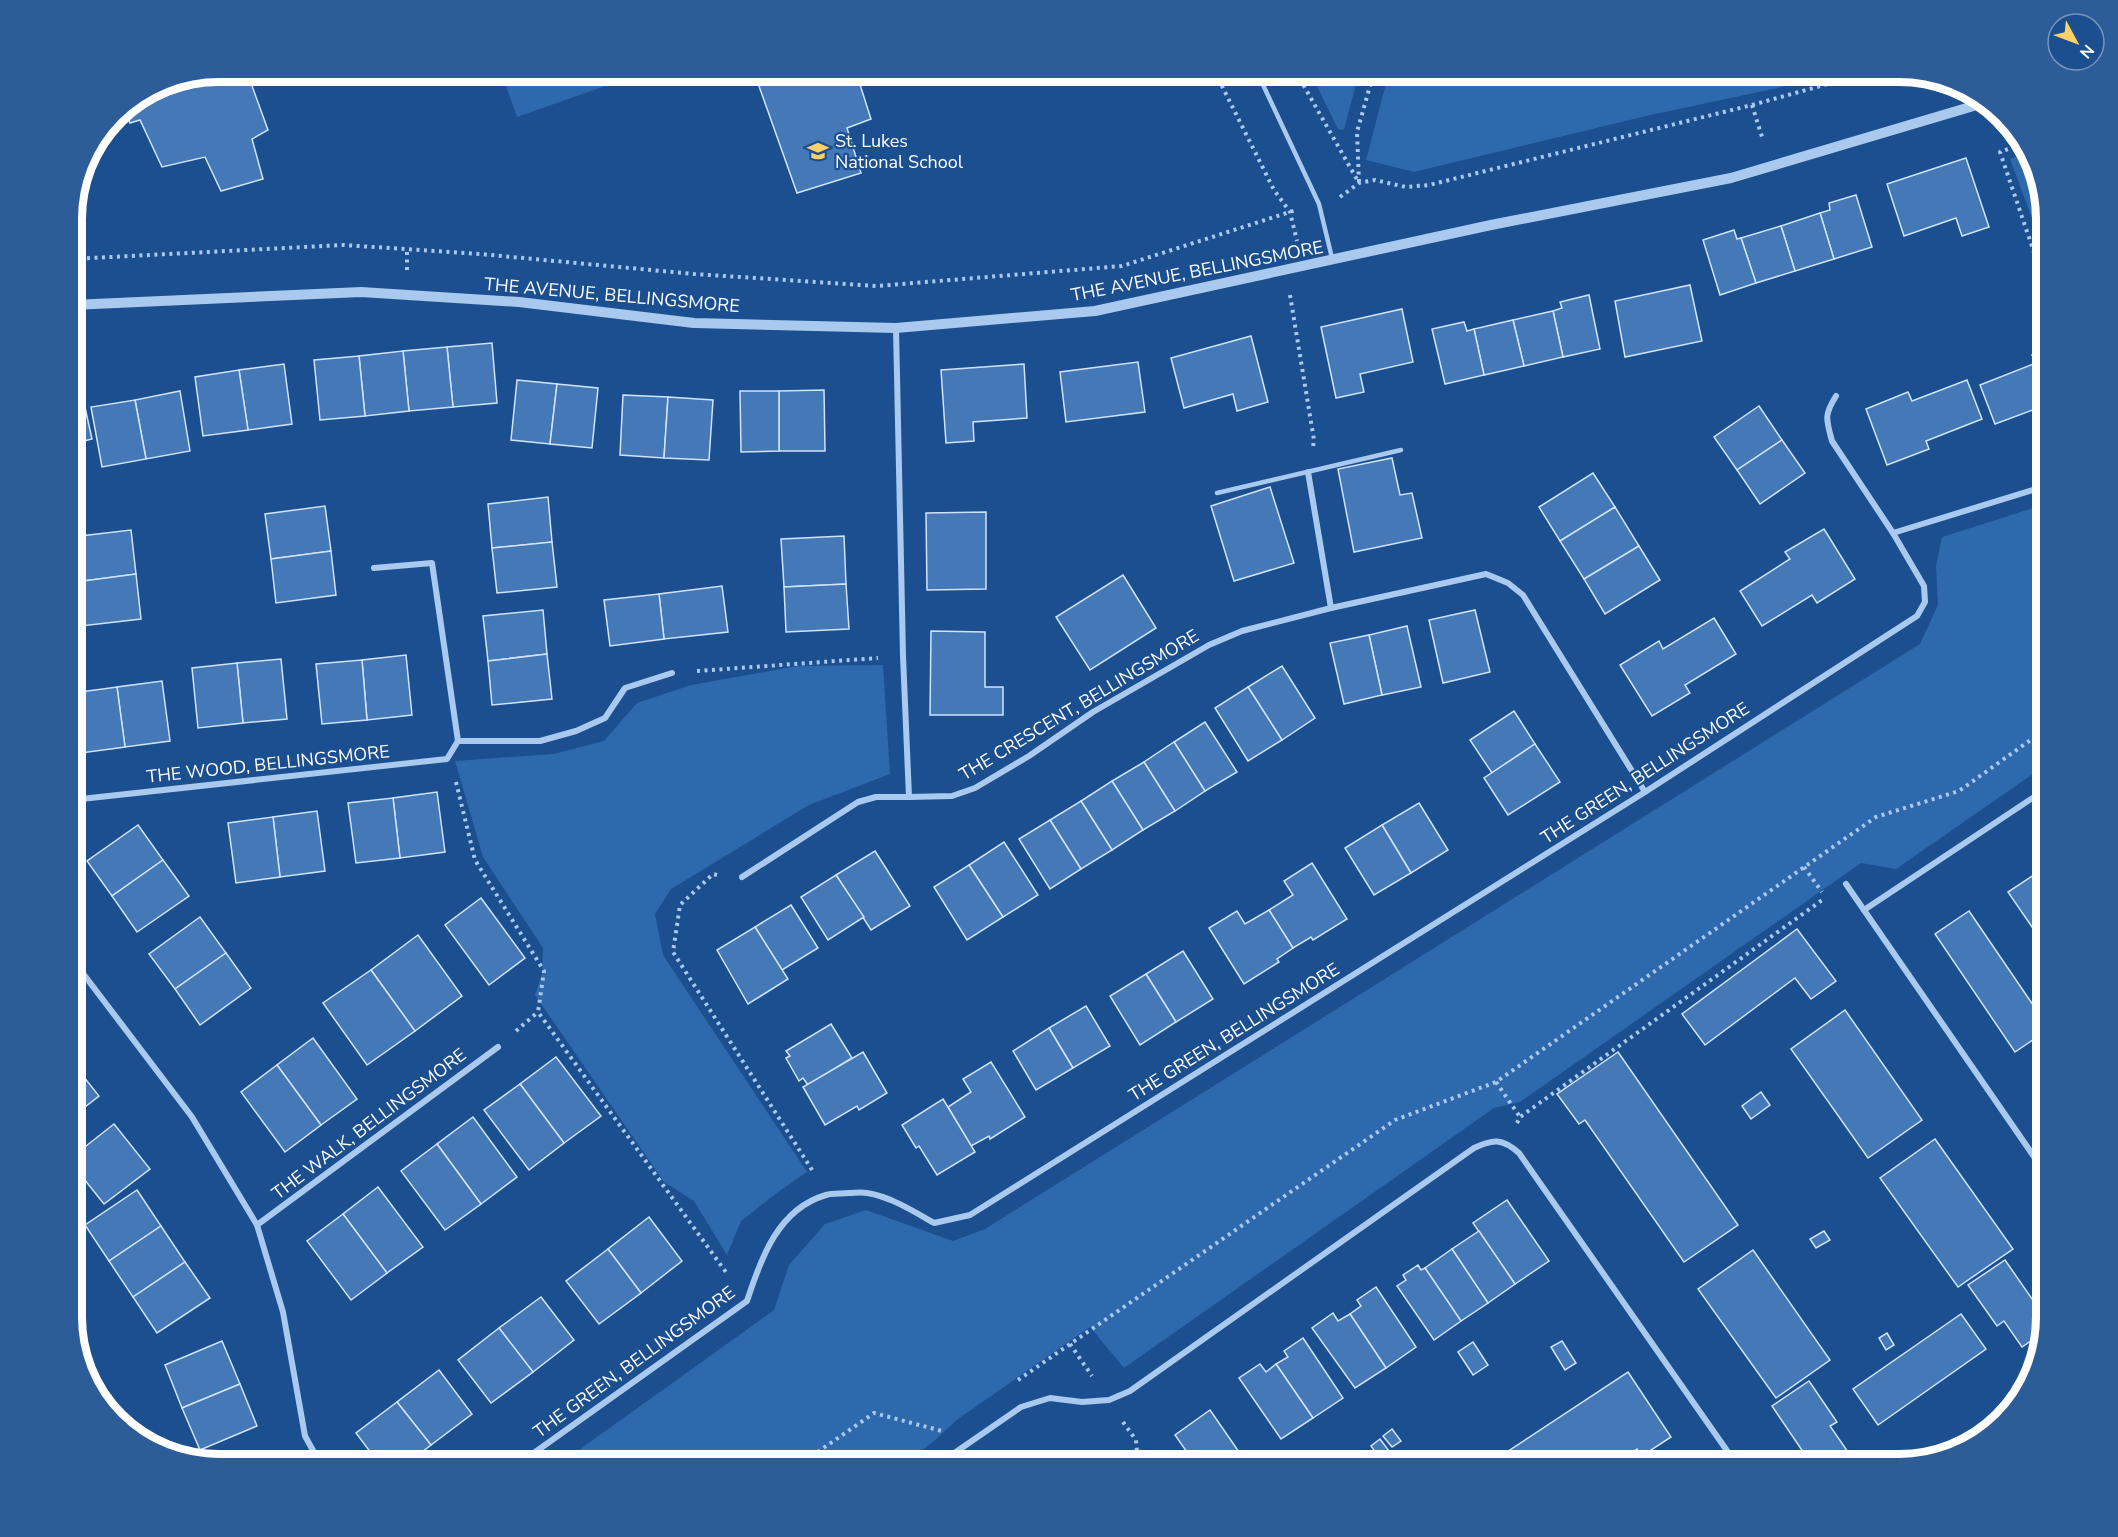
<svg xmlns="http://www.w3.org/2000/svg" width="2118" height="1537" font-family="'Nunito Sans',sans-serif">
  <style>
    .green { fill: #2e69ad }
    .building { fill: #4478b7; stroke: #cfe3fa; stroke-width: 1.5 }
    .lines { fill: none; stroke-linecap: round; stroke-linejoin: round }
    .path { stroke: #a9c9ee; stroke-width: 4; stroke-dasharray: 3 4.5; stroke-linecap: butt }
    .service { stroke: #a9c9ee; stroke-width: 4.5 }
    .minor { stroke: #a9c9ee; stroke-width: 6 }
    .tertiary { stroke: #a9c9ee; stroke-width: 10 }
    .labels { text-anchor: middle; stroke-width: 4.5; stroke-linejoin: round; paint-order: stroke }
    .poi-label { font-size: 18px; fill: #fff; stroke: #1b4f8f; text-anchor: start }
    .street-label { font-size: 18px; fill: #fff; stroke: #1b4f8f }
    .rim { fill: none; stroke: #fff; stroke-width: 8 }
  </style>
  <rect width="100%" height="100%" fill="#1b4f8f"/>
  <g class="green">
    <path d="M501,72H645L517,117Z"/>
    <path d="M1310,72H1359L1344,130L1338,129Z"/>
    <path d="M1389,72H1852L1646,116L1414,172L1366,160Z"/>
    <path d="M2029,152L2046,219V256L2010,159Z"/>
    <path d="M2046,504V765L1896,869L1861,863L1520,1102L1494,1108L1124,1368L1090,1327L958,1419L934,1441L903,1465H558L774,1310L789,1265L825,1224L866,1210L953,1241L985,1229L1920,644L1938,605L1936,566L1942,537Z"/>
    <path d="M883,665L890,774L809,805L671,889L655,914L663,955L807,1172L778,1192L741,1221L727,1255L694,1201L664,1182L535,995L542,974L543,948L483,857L455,761L553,754L604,741L637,703L691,685L798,666Z"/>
  </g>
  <g class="building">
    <path d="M220,72H247L268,130L252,139L263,179L221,191L205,157L162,167L140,120L130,123L124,107L163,83Z"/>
    <path d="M754,72H856L871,119L847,128L861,173L797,193Z"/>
    <path d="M1966,158L1989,227L1962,236L1956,218L1904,236L1887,184Z"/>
    <path d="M1856,195L1872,247L1834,259L1820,213L1830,210L1829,203Z"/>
    <path d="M1820,213L1834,259L1795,271L1781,226Z"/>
    <path d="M1781,226L1795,271L1756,283L1741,238Z"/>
    <path d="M1734,230L1737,239L1741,238L1756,283L1720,295L1703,240Z"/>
    <path d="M1690,285L1702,341L1625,357L1615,301Z"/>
    <path d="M1589,295L1600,349L1563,357L1553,311L1562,308L1560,302Z"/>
    <path d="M1402,309L1413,362L1360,374L1364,392L1336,398L1321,327Z"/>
    <path d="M1553,311L1563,357L1524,366L1513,320Z"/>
    <path d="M1513,320L1524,366L1484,375L1474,329Z"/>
    <path d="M1464,322L1467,331L1474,329L1484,375L1445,384L1432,329Z"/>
    <path d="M1251,336L1268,402L1237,411L1233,394L1184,408L1171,358Z"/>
    <path d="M492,343L497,403L453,407L447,347Z"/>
    <path d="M447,347L453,407L409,411L403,351Z"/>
    <path d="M2046,350V405L1995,424L1980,385L2036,363L2032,355Z"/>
    <path d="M403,351L409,411L365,416L359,356Z"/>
    <path d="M359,356L365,416L320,420L314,360Z"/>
    <path d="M1138,362L1145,412L1066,422L1060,372Z"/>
    <path d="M284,364L292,424L248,430L239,370Z"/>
    <path d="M1024,364L1027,418L973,422L974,441L946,443L941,370Z"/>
    <path d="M239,370L248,430L203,436L195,377Z"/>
    <path d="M79,380L92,439L72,444V382Z"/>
    <path d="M517,380L557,384L550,444L511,440Z"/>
    <path d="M1967,380L1982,419L1926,441L1929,449L1887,465L1866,409L1908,392L1912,401Z"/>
    <path d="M557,384L598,388L592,448L550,444Z"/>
    <path d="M824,390L825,451H779V391Z"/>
    <path d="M180,391L190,451L146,459L135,400Z"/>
    <path d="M740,391H779V451L741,452Z"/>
    <path d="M623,395L668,397L664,458L620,455Z"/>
    <path d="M668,397L713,400L709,460L664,458Z"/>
    <path d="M135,400L146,459L102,467L91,407Z"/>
    <path d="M1759,406L1782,440L1737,470L1714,437Z"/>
    <path d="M1782,440L1805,473L1760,504L1737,470Z"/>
    <path d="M1392,458L1400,495L1412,493L1422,538L1354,552L1338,469Z"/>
    <path d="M1593,473L1615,507L1560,541L1539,507Z"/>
    <path d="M1270,487L1294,563L1234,581L1211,506Z"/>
    <path d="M548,497L552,542L492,548L488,504Z"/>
    <path d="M325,506L331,551L271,559L265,514Z"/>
    <path d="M1615,507L1639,546L1584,579L1560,541Z"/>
    <path d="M986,512V589L927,590L926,513Z"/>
    <path d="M1824,529L1855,579L1817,603L1812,595L1762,626L1740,591L1790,559L1785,552Z"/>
    <path d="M131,530L136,574L76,582L72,537Z"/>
    <path d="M844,536L846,584L784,587L781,539Z"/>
    <path d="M552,542L557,587L497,593L492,548Z"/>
    <path d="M1639,546L1660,580L1605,614L1584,579Z"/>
    <path d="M331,551L336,595L276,603L271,559Z"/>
    <path d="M136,574L141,619L81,626L76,582Z"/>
    <path d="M1123,575L1156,628L1090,670L1056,617Z"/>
    <path d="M846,584L849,629L786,632L784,587Z"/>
    <path d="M722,586L728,632L664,639L659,594Z"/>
    <path d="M659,594L664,639L610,646L604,600Z"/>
    <path d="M543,610L547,654L488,661L483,616Z"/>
    <path d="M1475,610L1490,672L1443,683L1429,620Z"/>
    <path d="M1714,618L1736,654L1685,685L1690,693L1652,716L1620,665L1659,641L1663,649Z"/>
    <path d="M1407,626L1421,687L1382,695L1369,635Z"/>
    <path d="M931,631L985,632V687H1003V715H930Z"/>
    <path d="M1369,635L1382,695L1344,704L1330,643Z"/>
    <path d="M547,654L552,699L492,705L488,661Z"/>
    <path d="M406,655L412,715L367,720L362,660Z"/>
    <path d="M281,659L287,719L243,723L237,663Z"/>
    <path d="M362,660L367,720L322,724L316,664Z"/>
    <path d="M237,663L243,723L198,728L192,668Z"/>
    <path d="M1282,666L1315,718L1282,740L1248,687Z"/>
    <path d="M162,681L170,741L125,747L117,687Z"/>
    <path d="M117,687L125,747L81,753L73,693Z"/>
    <path d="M1248,687L1282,740L1248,761L1215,708Z"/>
    <path d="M1514,711L1535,744L1492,773L1470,740Z"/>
    <path d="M1205,722L1237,772L1205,791L1174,742Z"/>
    <path d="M1174,742L1205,791L1175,811L1144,762Z"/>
    <path d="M1535,744L1560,782L1508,815L1484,778Z"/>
    <path d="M1144,762L1175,811L1143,830L1112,781Z"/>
    <path d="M1112,781L1143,830L1112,850L1081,801Z"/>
    <path d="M437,792L445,852L400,858L393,798Z"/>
    <path d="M393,798L400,858L356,863L348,803Z"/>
    <path d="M1081,801L1112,850L1081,869L1050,820Z"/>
    <path d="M1419,803L1448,850L1411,873L1382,825Z"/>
    <path d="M317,811L325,871L280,877L273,817Z"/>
    <path d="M273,817L280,877L236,883L228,823Z"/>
    <path d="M1050,820L1081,869L1050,889L1019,839Z"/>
    <path d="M138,825L163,860L112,896L87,861Z"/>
    <path d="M1382,825L1411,873L1374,895L1345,848Z"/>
    <path d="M1004,842L1038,895L1003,917L969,865Z"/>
    <path d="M875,851L910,906L871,930L836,875Z"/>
    <path d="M163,860L189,896L137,932L112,896Z"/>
    <path d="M1312,863L1347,919L1313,940L1311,937L1293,948L1269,910L1293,895L1284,881Z"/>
    <path d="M969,865L1003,917L967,940L934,887Z"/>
    <path d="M2046,867V945L2045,946L2008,892Z"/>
    <path d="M836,875L864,917L828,940L801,897Z"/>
    <path d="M481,898L525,958L489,985L445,925Z"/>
    <path d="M791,905L818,948L782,970L755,927Z"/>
    <path d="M1269,910L1293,948L1277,959L1279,962L1244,984L1209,928L1237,911L1245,924Z"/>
    <path d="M1969,911L2046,1024V1031L2015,1052L1935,934Z"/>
    <path d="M200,917L226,953L175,989L149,954Z"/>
    <path d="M755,927L788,979L748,1004L717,950Z"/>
    <path d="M1797,929L1836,981L1811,999L1795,978L1705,1045L1682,1014Z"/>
    <path d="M418,935L462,996L415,1031L371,970Z"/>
    <path d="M1183,951L1213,999L1176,1022L1146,974Z"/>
    <path d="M226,953L251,988L200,1025L175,989Z"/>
    <path d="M371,970L415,1031L367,1065L323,1003Z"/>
    <path d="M1146,974L1176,1022L1140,1045L1110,996Z"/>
    <path d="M1086,1006L1110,1046L1073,1068L1049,1028Z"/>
    <path d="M1845,1010L1922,1120L1868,1158L1791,1049Z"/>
    <path d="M831,1024L852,1058L808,1085L803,1078L799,1081L786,1058L790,1056L786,1051Z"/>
    <path d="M1049,1028L1073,1068L1036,1090L1013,1051Z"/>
    <path d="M313,1038L357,1099L321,1125L277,1065Z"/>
    <path d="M863,1052L887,1093L859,1110L857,1106L825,1125L803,1087Z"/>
    <path d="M1618,1052L1738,1225L1684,1262L1585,1120L1579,1124L1557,1094Z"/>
    <path d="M556,1057L601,1116L564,1143L520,1084Z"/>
    <path d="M72,1062L99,1096L72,1117Z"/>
    <path d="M991,1062L1025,1117L990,1139L989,1136L971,1146L948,1107L971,1092L963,1079Z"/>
    <path d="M277,1065L321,1125L285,1152L241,1092Z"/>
    <path d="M520,1084L564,1143L529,1170L484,1110Z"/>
    <path d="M1761,1092L1770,1105L1751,1119L1742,1106Z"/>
    <path d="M943,1099L975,1152L937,1175L919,1146L916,1148L902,1125Z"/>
    <path d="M473,1117L517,1177L481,1204L437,1144Z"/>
    <path d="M114,1124L150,1169L104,1204L72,1164V1157Z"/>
    <path d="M1935,1139L2013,1249L1958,1287L1880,1178Z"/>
    <path d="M437,1144L481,1204L445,1230L401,1171Z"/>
    <path d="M378,1187L423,1247L387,1273L343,1214Z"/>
    <path d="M137,1190L161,1226L109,1261L85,1225Z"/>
    <path d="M1507,1200L1549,1261L1515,1284L1473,1223Z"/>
    <path d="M343,1214L387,1273L351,1300L307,1241Z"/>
    <path d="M649,1217L682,1261L641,1293L608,1249Z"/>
    <path d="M161,1226L185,1262L133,1297L109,1261Z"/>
    <path d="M1479,1231L1515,1284L1488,1303L1452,1249Z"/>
    <path d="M1824,1231L1830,1240L1816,1248L1810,1239Z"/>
    <path d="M608,1249L641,1293L599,1324L566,1281Z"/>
    <path d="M1452,1249L1488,1303L1461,1321L1425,1268Z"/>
    <path d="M1753,1250L1830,1360L1776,1398L1698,1289Z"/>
    <path d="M2005,1260L2046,1319L2044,1332L2022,1347L2004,1321L1997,1326L1968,1285Z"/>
    <path d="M185,1262L210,1298L157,1333L133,1297Z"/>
    <path d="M1418,1265L1421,1270L1425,1268L1461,1321L1434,1340L1397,1286L1406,1280L1403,1275Z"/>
    <path d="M1376,1287L1416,1347L1386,1368L1350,1314L1361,1306L1357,1300Z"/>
    <path d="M541,1297L574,1340L533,1372L499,1328Z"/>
    <path d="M1333,1313L1338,1321L1350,1314L1386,1368L1355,1388L1312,1328Z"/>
    <path d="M1961,1314L1986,1349L1878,1425L1853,1389Z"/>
    <path d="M499,1328L533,1372L491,1403L458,1360Z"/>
    <path d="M1887,1333L1894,1345L1886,1350L1879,1338Z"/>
    <path d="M1303,1338L1343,1398L1313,1418L1276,1364L1288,1357L1284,1351Z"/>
    <path d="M222,1341L240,1384L182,1408L165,1365Z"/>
    <path d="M1562,1341L1576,1363L1565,1370L1551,1347Z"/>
    <path d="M1473,1342L1488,1365L1473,1375L1458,1352Z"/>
    <path d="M1260,1364L1266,1372L1276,1364L1313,1418L1281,1439L1239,1378Z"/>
    <path d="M439,1370L472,1414L431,1445L397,1402Z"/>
    <path d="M1628,1372L1671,1437L1642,1456L1637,1449L1613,1465H1487Z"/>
    <path d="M1809,1381L1837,1422L1830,1426L1848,1452L1829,1465H1812L1772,1406Z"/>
    <path d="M240,1384L257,1426L200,1450L182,1408Z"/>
    <path d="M397,1402L431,1445L405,1465H380L356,1433Z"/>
    <path d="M1210,1410L1248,1465H1196L1175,1435Z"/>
    <path d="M1392,1429L1401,1441L1392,1447L1383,1436Z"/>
    <path d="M1380,1439L1389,1451L1379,1457L1371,1446Z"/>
  </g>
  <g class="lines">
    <g class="path">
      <path d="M1215,72L1274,190L1290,212L1297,241"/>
      <path d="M1296,72L1359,183"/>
      <path d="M1752,105L1763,140"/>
      <path d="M2022,144L2000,152L2038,264L2046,275"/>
      <path d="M1359,182L1357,132L1374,72"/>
      <path d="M1340,197L1359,183L1375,180L1406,187L1429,185L1752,105L1871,72"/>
      <path d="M72,259L343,245L480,254L694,274L877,286L1122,266L1296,210"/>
      <path d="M407,270V249"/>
      <path d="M1290,295L1314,440L1313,447"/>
      <path d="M697,671L878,658"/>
      <path d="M456,782L475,860L544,971L538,1012L728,1275"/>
      <path d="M1804,867L1822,892"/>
      <path d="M717,875L713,874L680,905L673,952L814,1173"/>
      <path d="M516,1031L538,1012"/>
      <path d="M1496,1082L1520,1117"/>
      <path d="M1517,1123L1520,1117L1825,898"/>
      <path d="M1070,1344L1092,1376"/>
      <path d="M1018,1380L1395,1120L1496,1082L1876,817L1959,791L2046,729"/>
      <path d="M1123,1422L1136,1440L1138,1465"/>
      <path d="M799,1465L874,1413L942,1431"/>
    </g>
    <g class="service">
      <path d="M1257,72L1319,204L1332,258"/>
      <path d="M1217,493L1401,450"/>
    </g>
    <g class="minor">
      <path d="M896,328L903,656L909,797L952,796L975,788L1029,756L1093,712L1209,645L1242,631L1331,608L1486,574L1508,583L1523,595L1645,792"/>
      <path d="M1308,472L1331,608"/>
      <path d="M1893,533L2046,486"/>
      <path d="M374,568L432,563L458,741H540L576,731L605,718L625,688L672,673"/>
      <path d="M72,800L447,759L458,741"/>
      <path d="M742,877L858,802L876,797H909"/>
      <path d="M1846,884L2046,1174"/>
      <path d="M1864,910L2046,789"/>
      <path d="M72,959L192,1117L257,1225L283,1312L305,1436L321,1465"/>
      <path d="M257,1225L498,1047"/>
      <path d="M517,1465L747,1301C761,1258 778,1209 826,1195C833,1193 841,1194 849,1193C854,1193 861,1192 867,1193C889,1196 915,1212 934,1223L970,1215L1645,792L1917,616L1925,602L1924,586L1893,533L1832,441C1826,419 1824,415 1836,396"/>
      <path d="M937,1465L1021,1407L1050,1398L1082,1402L1109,1400L1130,1391L1474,1148C1493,1139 1502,1138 1519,1153L1737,1465"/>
    </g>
    <path class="tertiary" d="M72,305L361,292L519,302L694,323L896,328L1095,311L1491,225L1731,178L1987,102"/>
  </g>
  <defs>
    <symbol id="school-bare" viewBox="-9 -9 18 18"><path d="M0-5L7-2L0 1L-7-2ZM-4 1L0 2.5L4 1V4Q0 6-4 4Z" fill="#ffd166" stroke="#1b4f8f" stroke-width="2.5" paint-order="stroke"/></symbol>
  </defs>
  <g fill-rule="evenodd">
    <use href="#school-bare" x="803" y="136" width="30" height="30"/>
  </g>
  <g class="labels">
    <g class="poi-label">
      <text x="835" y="147">St. Lukes<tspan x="835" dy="21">National School</tspan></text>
    </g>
    <g class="street-label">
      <text transform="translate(1197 271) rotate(-11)" y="6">THE AVENUE, BELLINGSMORE</text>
      <text transform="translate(612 295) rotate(5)" y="6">THE AVENUE, BELLINGSMORE</text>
      <text transform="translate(1079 705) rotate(-31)" y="6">THE CRESCENT, BELLINGSMORE</text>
      <text transform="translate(268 764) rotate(-6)" y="6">THE WOOD, BELLINGSMORE</text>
      <text transform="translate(1645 773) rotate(-33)" y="6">THE GREEN, BELLINGSMORE</text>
      <text transform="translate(1234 1032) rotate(-32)" y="6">THE GREEN, BELLINGSMORE</text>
      <text transform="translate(369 1124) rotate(-37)" y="6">THE WALK, BELLINGSMORE</text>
      <text transform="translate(634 1362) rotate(-36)" y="6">THE GREEN, BELLINGSMORE</text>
    </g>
  </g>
  <path d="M0 0H2118V1537H0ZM219 82H1899A137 137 0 0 1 2036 219V1317A137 137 0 0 1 1899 1454H219A137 137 0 0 1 82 1317V219A137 137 0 0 1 219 82Z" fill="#2d5d98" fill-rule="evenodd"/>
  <path class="rim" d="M219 82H1899A137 137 0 0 1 2036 219V1317A137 137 0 0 1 1899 1454H219A137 137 0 0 1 82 1317V219A137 137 0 0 1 219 82Z"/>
  <g transform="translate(2076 42) rotate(131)"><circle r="28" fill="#1b4f8f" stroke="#7695bc" stroke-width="1.5"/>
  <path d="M0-4.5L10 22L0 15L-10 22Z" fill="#ffd166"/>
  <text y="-9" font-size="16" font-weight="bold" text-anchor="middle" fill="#ffffff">N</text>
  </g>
</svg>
